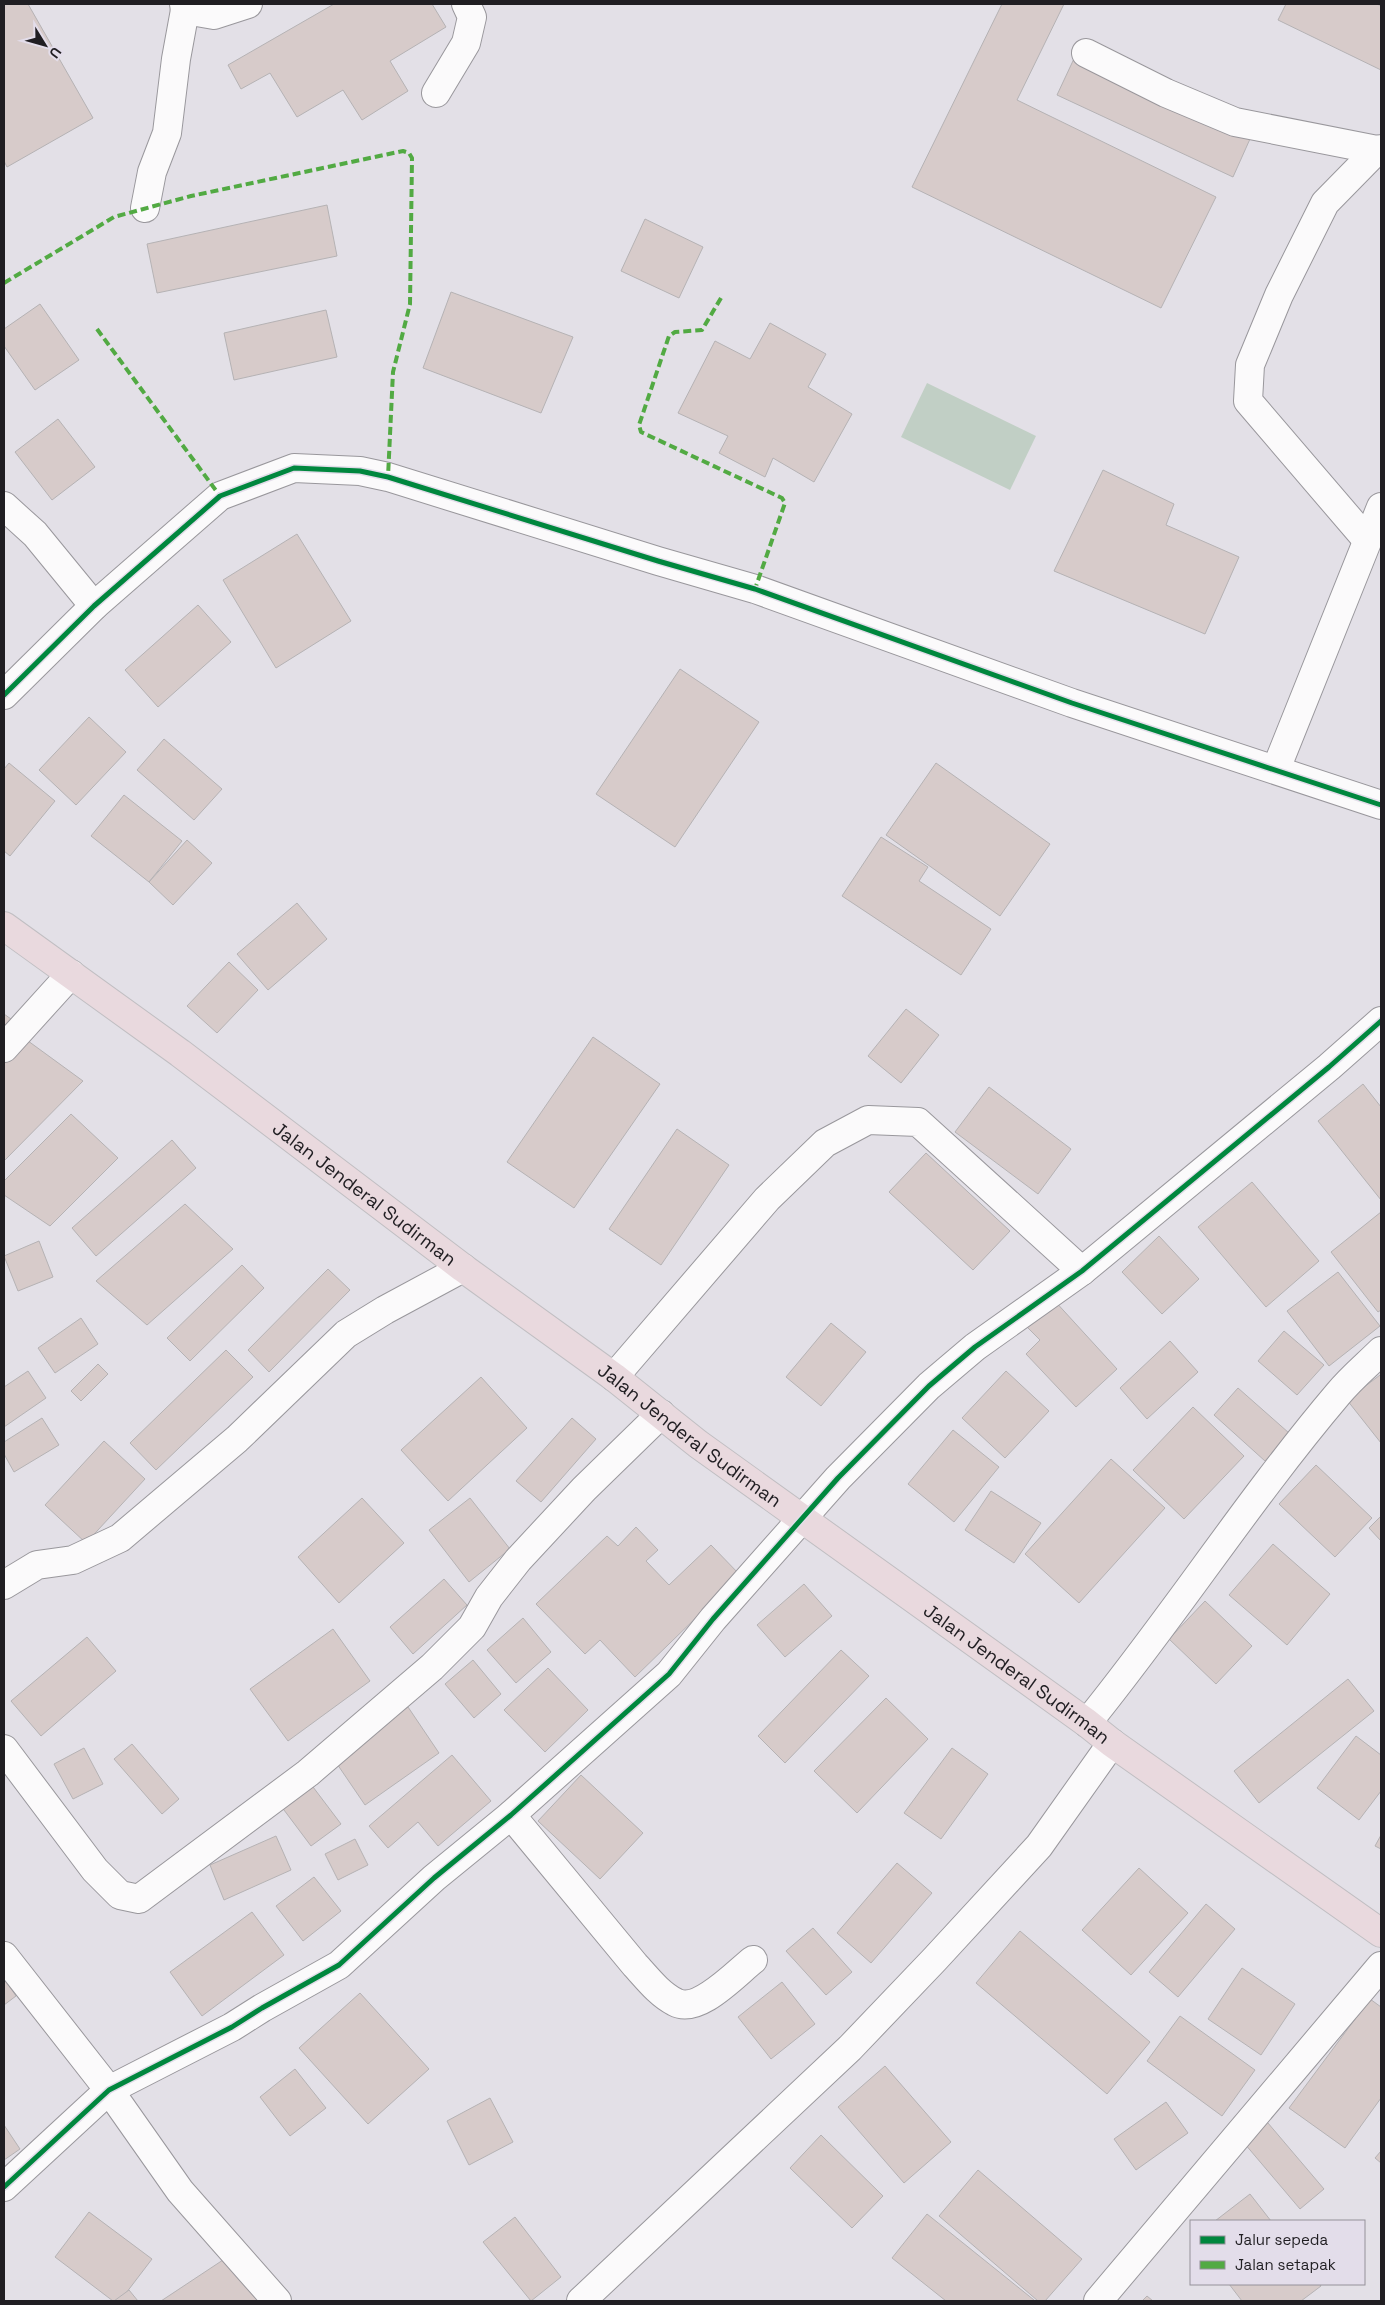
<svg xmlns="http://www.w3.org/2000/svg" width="1385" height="2305" font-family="'Space Grotesk',sans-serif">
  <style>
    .garden { fill: #c1cfc5 }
    .building { fill: #d7cbca; stroke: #b5b2b4 }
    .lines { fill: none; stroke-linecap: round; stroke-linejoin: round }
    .minor-casing { stroke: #99979c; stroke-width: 30 }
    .highway-casing { stroke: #c0bec2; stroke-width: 30 }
    .minor { stroke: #fbfafb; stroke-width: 28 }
    .highway { stroke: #e9d9de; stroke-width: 28 }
    .quiet { stroke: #52aa43; stroke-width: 4; stroke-dasharray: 8 4; stroke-linecap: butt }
    .cycleway-casing { stroke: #e3ddea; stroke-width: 8 }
    .cycleway { stroke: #00873e; stroke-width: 5 }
    .labels { text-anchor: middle; stroke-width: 4; stroke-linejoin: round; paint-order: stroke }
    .street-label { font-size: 19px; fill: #201e22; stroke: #e3ddea }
  </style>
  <rect width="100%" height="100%" fill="#e3e0e7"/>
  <path class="garden" d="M927,383L1036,436L1010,490L901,437Z"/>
  <g class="building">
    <path d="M4,4H28L93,118L7,167L4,161Z"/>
    <path d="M334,4H432L446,27L390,61L408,91L362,120L343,90L297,117L270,73L241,89L228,65Z"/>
    <path d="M1002,4H1064L1017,100L1216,197L1161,308L912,187Z"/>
    <path d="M1286,4H1377L1381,6V70L1278,20Z"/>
    <path d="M1079,48L1254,130L1233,177L1057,95Z"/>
    <path d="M327,205L337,256L157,293L147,244Z"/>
    <path d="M645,219L703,247L679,298L621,271Z"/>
    <path d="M451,292L573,337L541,413L423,368Z"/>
    <path d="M40,304L79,360L35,390L4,346V329Z"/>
    <path d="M326,310L337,357L234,380L224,333Z"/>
    <path d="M770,323L826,354L808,387L852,414L814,482L773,458L765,477L719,453L728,436L678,413L715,341L750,359Z"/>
    <path d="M58,419L95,467L52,500L15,452Z"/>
    <path d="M1103,470L1174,504L1166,525L1239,557L1205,634L1054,571Z"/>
    <path d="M297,534L351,621L276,668L223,580Z"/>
    <path d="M198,605L231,642L158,707L125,670Z"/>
    <path d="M680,669L759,722L675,847L596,794Z"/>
    <path d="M89,717L126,752L76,805L39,770Z"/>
    <path d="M164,739L222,789L194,820L137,770Z"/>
    <path d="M9,763L55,801L10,856L4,851V769Z"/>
    <path d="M936,763L1050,844L1000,916L886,835Z"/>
    <path d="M124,795L182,841L149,882L91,836Z"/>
    <path d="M881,837L928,867L919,881L991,929L961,975L842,896Z"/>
    <path d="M187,840L212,863L173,905L149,882Z"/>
    <path d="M297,903L327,939L268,990L237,954Z"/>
    <path d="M229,962L258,990L217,1033L187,1006Z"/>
    <path d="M906,1009L939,1035L901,1083L868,1056Z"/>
    <path d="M4,1014L11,1019L4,1027Z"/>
    <path d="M593,1037L660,1084L574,1208L507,1162Z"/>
    <path d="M24,1038L83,1081L4,1161V1060Z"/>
    <path d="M1363,1084L1381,1107V1200L1318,1121Z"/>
    <path d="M989,1087L1071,1149L1038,1194L955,1132Z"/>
    <path d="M71,1114L118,1158L50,1226L4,1195V1181Z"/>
    <path d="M677,1129L729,1165L661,1265L609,1229Z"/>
    <path d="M172,1140L196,1168L96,1256L72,1228Z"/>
    <path d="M926,1153L1010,1231L973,1270L889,1192Z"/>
    <path d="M1252,1182L1319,1261L1266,1307L1198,1227Z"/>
    <path d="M185,1204L233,1249L147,1325L96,1281Z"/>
    <path d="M1381,1212V1310L1378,1312L1331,1252Z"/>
    <path d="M1159,1236L1199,1279L1162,1314L1122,1272Z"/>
    <path d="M39,1241L53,1277L18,1291L4,1256Z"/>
    <path d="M242,1265L264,1288L190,1361L167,1338Z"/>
    <path d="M328,1269L350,1290L269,1372L248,1350Z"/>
    <path d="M1338,1272L1380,1326L1329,1366L1287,1311Z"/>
    <path d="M1053,1299L1117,1369L1076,1407L1026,1354L1040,1340L1025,1325Z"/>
    <path d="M81,1318L98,1344L55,1373L38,1348Z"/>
    <path d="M831,1323L866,1352L821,1406L786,1377Z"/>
    <path d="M1284,1331L1324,1365L1297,1395L1258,1361Z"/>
    <path d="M1170,1341L1198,1372L1147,1419L1120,1388Z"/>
    <path d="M226,1350L253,1377L156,1470L130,1443Z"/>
    <path d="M98,1364L108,1374L81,1401L71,1391Z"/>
    <path d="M28,1371L46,1398L4,1427V1387Z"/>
    <path d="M1006,1371L1049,1411L1005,1458L962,1418Z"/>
    <path d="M1380,1375L1381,1377V1443L1347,1400Z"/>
    <path d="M481,1377L527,1428L448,1501L401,1450Z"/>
    <path d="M1238,1388L1289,1433L1265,1461L1214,1415Z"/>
    <path d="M1193,1407L1244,1456L1184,1519L1133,1470Z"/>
    <path d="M42,1418L59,1445L14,1472L4,1454V1442Z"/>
    <path d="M572,1418L596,1439L541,1502L516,1481Z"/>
    <path d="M953,1430L999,1467L954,1522L908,1484Z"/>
    <path d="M104,1441L145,1479L86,1543L45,1505Z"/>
    <path d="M1111,1459L1165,1508L1079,1603L1025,1554Z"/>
    <path d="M1316,1465L1372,1518L1335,1557L1279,1504Z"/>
    <path d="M991,1491L1041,1523L1014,1563L965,1530Z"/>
    <path d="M362,1498L404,1543L339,1603L298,1557Z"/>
    <path d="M470,1498L510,1549L469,1582L429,1530Z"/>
    <path d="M1381,1516V1541L1369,1528Z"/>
    <path d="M636,1527L658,1550L646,1561L669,1585L711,1545L740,1575L635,1677L600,1640L585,1654L536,1604L607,1536L618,1546Z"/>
    <path d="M1273,1544L1330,1594L1287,1645L1229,1595Z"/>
    <path d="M444,1579L467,1605L413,1654L390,1627Z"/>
    <path d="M804,1584L832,1616L785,1657L757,1625Z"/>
    <path d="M1205,1601L1252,1646L1216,1684L1169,1639Z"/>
    <path d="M523,1618L551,1652L516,1683L487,1650Z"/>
    <path d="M333,1629L370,1681L288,1741L250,1689Z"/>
    <path d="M87,1637L116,1671L41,1736L11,1701Z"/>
    <path d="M841,1650L869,1676L785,1763L758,1736Z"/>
    <path d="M473,1660L501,1694L474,1718L445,1684Z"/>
    <path d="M548,1668L588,1710L545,1752L504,1710Z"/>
    <path d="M1348,1679L1374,1711L1259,1803L1234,1771Z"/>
    <path d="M886,1698L928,1739L857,1813L814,1771Z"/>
    <path d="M408,1707L439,1753L365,1805L333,1758Z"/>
    <path d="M1356,1736L1381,1755V1791L1359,1820L1317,1788Z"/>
    <path d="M132,1744L179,1799L162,1814L114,1759Z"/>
    <path d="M84,1748L103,1784L73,1799L54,1764Z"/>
    <path d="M952,1748L988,1774L941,1839L904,1813Z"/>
    <path d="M452,1755L491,1801L438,1846L418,1822L388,1848L369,1826Z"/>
    <path d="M581,1775L643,1833L600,1879L538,1821Z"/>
    <path d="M307,1779L341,1824L311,1846L278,1802Z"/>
    <path d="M1381,1835V1849L1375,1846Z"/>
    <path d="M276,1836L291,1870L224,1900L210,1865Z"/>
    <path d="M355,1839L368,1865L338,1880L325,1854Z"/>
    <path d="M897,1863L932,1893L871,1963L837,1933Z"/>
    <path d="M1139,1868L1188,1913L1131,1975L1082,1930Z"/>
    <path d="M314,1877L341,1911L303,1941L276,1906Z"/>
    <path d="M1206,1904L1235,1929L1178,1997L1149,1972Z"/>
    <path d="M252,1912L284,1955L202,2016L170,1972Z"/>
    <path d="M813,1928L852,1972L826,1995L786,1951Z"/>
    <path d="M1020,1931L1150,2042L1107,2094L976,1983Z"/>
    <path d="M1242,1968L1295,2004L1261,2055L1208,2019Z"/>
    <path d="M4,1978L16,1996L4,2005Z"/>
    <path d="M782,1982L815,2024L771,2059L738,2017Z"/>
    <path d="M360,1993L429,2069L368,2124L299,2048Z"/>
    <path d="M1370,1999L1381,2007V2098L1345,2148L1289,2108Z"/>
    <path d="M1180,2016L1255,2070L1222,2116L1147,2061Z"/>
    <path d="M885,2066L951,2142L904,2183L838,2107Z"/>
    <path d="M295,2069L326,2108L290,2136L260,2097Z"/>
    <path d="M490,2098L513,2142L469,2165L447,2121Z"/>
    <path d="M1166,2102L1188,2133L1136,2170L1114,2139Z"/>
    <path d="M1262,2116L1324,2189L1300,2209L1239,2137Z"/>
    <path d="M4,2125L20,2149L4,2160Z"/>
    <path d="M821,2135L883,2196L852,2228L790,2168Z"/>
    <path d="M1381,2151V2163L1375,2158Z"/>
    <path d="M978,2170L1082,2259L1045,2301H1038L939,2216Z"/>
    <path d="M1250,2194L1271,2221H1215Z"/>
    <path d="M89,2212L152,2259L120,2301H113L55,2257Z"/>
    <path d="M927,2214L1034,2300L1033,2301H946L892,2258Z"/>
    <path d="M515,2217L561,2277L531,2301L483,2242Z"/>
    <path d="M229,2256L259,2301H161Z"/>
    <path d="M1229,2284H1320L1321,2286L1301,2301H1242Z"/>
    <path d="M129,2290L138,2301H114Z"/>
    <path d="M1147,2296L1153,2301H1142Z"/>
  </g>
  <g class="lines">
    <defs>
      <g id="minor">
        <path d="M184,4L185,10L214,15L248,4"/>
        <path d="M1086,53L1166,93L1235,122L1377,150"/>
        <path d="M436,93L466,43L472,17L466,4"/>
        <path d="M145,208L152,172L167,133L176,59L185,10"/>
        <path d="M4,506L35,534L94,606"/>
        <path d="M1367,540L1248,401L1250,365L1279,295L1325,203L1377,150L1381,149"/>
        <path d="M4,695L94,606L220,496L294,468L360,471L388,477L658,561L755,589L1072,703L1381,805"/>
        <path d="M1276,769L1381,507"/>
        <path d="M4,1048L71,974"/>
        <path d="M614,1377L767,1199L825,1143L868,1120L918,1122L1082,1271"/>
        <path d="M4,1585L37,1565L73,1560L120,1538L237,1439L346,1334L385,1310L463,1268"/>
        <path d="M1087,1723C1174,1616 1249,1499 1338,1394C1351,1378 1367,1365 1381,1351"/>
        <path d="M4,1749L95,1870L120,1895L139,1899L308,1773L432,1667L472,1627L489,1597L518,1560L584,1489L661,1414"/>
        <path d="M511,1815L635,1965C647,1978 659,1994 675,2002C698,2015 735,1974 753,1960"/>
        <path d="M4,1956L109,2090L180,2191L277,2301"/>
        <path d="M4,2187L109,2090L232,2027L262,2008L339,1965L434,1878L511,1815L669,1674L713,1619L838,1478L929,1386L975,1347L1082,1271L1329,1067L1381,1021"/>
        <path d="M581,2301L850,2048L935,1959L1039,1846L1112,1743"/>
        <path d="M1098,2301L1381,1966"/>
      </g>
      <g id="highway">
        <path id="s1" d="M4,926L180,1053L463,1268L614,1377L698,1444L1087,1723L1112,1743L1381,1933"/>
      </g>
    </defs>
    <use href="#minor" class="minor-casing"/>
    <use href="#highway" class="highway-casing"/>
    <use href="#minor" class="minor"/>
    <use href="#highway" class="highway"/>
    <g class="quiet">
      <path d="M4,283L114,217L191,196L403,151L409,153L412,158L410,304L393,372L388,477"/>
      <path d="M721,298L702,330L675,332L669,336L639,425L641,432L782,498L785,503L755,589"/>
      <path d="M97,329L220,496"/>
    </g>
    <defs>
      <g id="cycleway">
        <path d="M4,695L94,606L220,496L294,468L360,471L388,477L658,561L755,589L1072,703L1381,805"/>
        <path d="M4,2187L109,2090L232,2027L262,2008L339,1965L434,1878L511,1815L669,1674L713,1619L838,1478L929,1386L975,1347L1082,1271L1329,1067L1381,1021"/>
      </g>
    </defs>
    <use href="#cycleway" class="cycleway-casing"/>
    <use href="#cycleway" class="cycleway"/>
  </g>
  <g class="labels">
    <g class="street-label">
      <text dy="7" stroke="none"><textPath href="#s1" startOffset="449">Jalan Jenderal Sudirman</textPath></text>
      <text dy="7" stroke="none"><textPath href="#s1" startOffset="854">Jalan Jenderal Sudirman</textPath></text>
      <text dy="7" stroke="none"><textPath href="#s1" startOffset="1259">Jalan Jenderal Sudirman</textPath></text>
    </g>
  </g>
  <rect width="1385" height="2305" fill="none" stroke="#201e22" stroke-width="10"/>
  <rect x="1190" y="2220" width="175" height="65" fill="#e3ddea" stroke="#95919a"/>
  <rect x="1200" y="2236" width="25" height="8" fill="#00873e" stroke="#95919a"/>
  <text x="1235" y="2245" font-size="15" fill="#201e22">Jalur sepeda</text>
  <rect x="1200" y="2261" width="25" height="8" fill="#52aa43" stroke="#95919a"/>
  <text x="1235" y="2270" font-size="15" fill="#201e22">Jalan setapak</text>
  <g transform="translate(45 45) rotate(127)" stroke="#e3ddea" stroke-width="4" paint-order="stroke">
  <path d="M0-4L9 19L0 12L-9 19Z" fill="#201e22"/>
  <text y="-8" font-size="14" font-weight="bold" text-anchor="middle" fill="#201e22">U</text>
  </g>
</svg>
